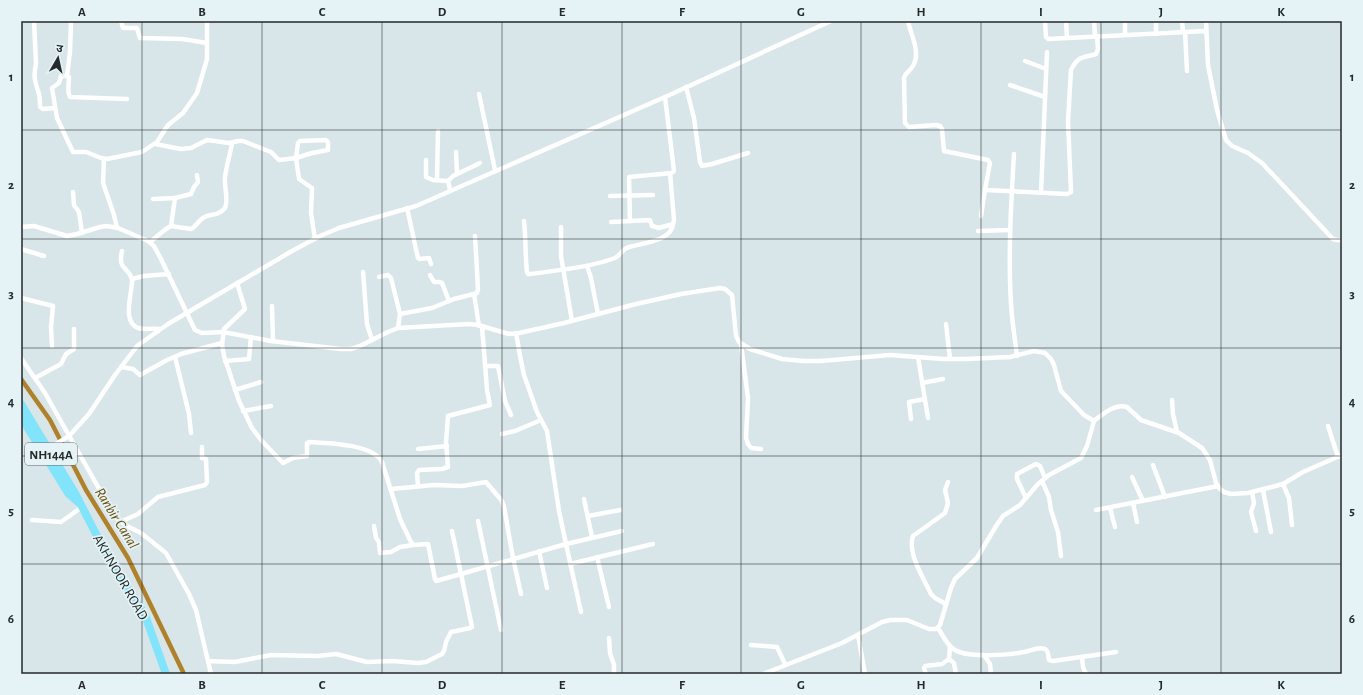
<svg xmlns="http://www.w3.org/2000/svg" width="1363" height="695" font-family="'Alegreya Sans','Noto Sans Devanagari',sans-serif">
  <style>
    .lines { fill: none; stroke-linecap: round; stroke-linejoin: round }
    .canal { stroke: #af812b; stroke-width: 4.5 }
    .minor { stroke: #fff; stroke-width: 4.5 }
    .trunk { stroke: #82e4fb; stroke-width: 8 }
    .grid { fill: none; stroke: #24292a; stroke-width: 1; stroke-opacity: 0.55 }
    .labels { text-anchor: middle; stroke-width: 3.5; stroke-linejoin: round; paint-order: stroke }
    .shield { fill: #e5f3f6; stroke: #5e6667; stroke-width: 1 }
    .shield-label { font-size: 13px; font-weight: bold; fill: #24292a }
    .street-label { font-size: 14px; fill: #24292a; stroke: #e5f3f6 }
    .water-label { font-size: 15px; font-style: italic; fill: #6a4a07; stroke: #e5f3f6 }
    .neatline { fill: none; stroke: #24292a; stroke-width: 1.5 }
    .grid-label { font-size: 13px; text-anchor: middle; font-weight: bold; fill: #24292a }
  </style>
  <rect width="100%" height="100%" fill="#d8e5e9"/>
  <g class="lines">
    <path class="canal" d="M21,379L50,420L86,490L128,558L184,674"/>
    <g class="minor">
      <path d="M21,21H23"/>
      <path d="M34,21L36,64C33,76 35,82 39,94C40,98 40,103 40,107L43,109L55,108"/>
      <path d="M71,21L70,52L67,76H61L59,83L52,88L57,118L73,152H86L101,158L107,159L142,152L157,142L168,125L183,113L197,93L207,59V21"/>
      <path d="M121,21L123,28H137L140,38L182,39L207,43"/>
      <path d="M908,21C911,36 921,52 913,66C910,71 905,73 904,78L905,123L909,127L936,125L940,126L942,129L944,151L988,160L990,163L985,190L1067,194L1071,192L1068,121L1071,70C1078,55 1084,58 1096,54L1098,49L1097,36"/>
      <path d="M1045,21L1046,37L1048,39L1206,31"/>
      <path d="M1066,21L1067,38"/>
      <path d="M1094,21L1095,36"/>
      <path d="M1125,21V35"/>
      <path d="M1156,21V34"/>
      <path d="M1182,21L1183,32"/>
      <path d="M1206,21L1208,65L1217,110L1226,140L1232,146L1248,153L1262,163L1333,239L1337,240H1342"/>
      <path d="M1185,32L1187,71"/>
      <path d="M1025,61L1046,69"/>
      <path d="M67,76L69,77C69,84 67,92 70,97L127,99"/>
      <path d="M1010,85L1045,97"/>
      <path d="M686,87L694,118L700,162L702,166L712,164L748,153"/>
      <path d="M479,94L495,170"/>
      <path d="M326,140L328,142V150L312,153L296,158L298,143L300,141Z"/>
      <path d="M155,144L181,149L191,148L207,140L229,143L238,141H243L271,152L279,160L296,158L299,179L312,188L311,213L315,239"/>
      <path d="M456,152L457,174"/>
      <path d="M1014,154C1011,204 1008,254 1011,304C1012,322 1015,339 1017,356"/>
      <path d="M104,159L103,183L114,215L117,228"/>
      <path d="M426,160V177L433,180L448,181L450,190"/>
      <path d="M437,180L438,131"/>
      <path d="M448,181L453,176L480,163"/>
      <path d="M73,192L74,205L79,212L82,233"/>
      <path d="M1041,193L1047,52"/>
      <path d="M610,196L653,195"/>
      <path d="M153,199L175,198"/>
      <path d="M407,208C411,225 414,241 418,258L419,259L429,258L431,264"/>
      <path d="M981,216L985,190"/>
      <path d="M524,221C526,238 525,255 527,272L528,274H530C559,270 587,268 615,258C621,255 622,249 629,247C642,243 672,241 673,224"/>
      <path d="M630,221L629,177L672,173L674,171L665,97"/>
      <path d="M611,222L650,220L652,226L659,228L673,224L674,220L670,173"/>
      <path d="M171,226L175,198L191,194L194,187L198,182L197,175"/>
      <path d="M21,227L34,226L67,236L77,234L100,227L107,226L118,228L148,241L154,246L161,259L195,330L202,333L223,332L271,341L341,349H351L360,346L388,332L398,328L469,324L478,325L509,334L519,333L564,323L636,304L681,294L720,288L725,289L732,295L736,336L739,342L750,349L782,359L803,361H821L890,355L944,359H965L1010,357L1034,351L1045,353L1051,359L1054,365L1061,391L1084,415L1094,421C1103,414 1115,403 1127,407L1141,420L1179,433L1202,448L1210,460L1216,483L1219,488L1224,492L1231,494L1248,493L1283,484L1303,472L1342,455"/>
      <path d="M561,227V256L572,321"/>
      <path d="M978,231L1010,230"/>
      <path d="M475,236L478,289L477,293L474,294L479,326"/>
      <path d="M150,242L166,229L171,226L191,229C197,226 198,221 203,218C211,212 216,218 225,208C229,199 224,188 225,178C226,167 230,155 232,143"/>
      <path d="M21,249L44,256"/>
      <path d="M122,251C118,271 127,265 132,279C133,292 121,321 138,328C144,330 153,328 160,329"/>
      <path d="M587,266L591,278L598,314"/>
      <path d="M363,272L367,324L372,340"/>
      <path d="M430,275L434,282H440L442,283L449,301"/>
      <path d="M379,277L388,275L391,278L400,314L398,328"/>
      <path d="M132,279L144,276L169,274"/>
      <path d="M237,283L245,309L224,329L222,345L224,356L239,401L252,428L261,440L283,463L293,458L307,456V443L309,442C328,443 373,444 382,462L400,519L411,542L413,545L428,544L435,579L436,581L461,574L452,531"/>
      <path d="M21,298L53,306L51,327L52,346"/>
      <path d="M272,306L273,341"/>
      <path d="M400,314L432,308L454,299L474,294"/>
      <path d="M946,324L950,359"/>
      <path d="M741,344L748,398L746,438L748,444L751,448L761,449"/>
      <path d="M175,357L189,414L191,433"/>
      <path d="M918,357L928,418"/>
      <path d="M21,358L45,393L115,517L127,526L141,533L166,553L189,594L196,610L211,674"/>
      <path d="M225,361L249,359L251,337"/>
      <path d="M485,366H498L505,401L511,415"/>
      <path d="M121,367L133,369L140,375L167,360L181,354L222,343"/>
      <path d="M35,378L61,364L66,354L74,349V329"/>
      <path d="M922,383L943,379"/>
      <path d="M235,390L261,382"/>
      <path d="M1172,400L1173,414L1177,432"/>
      <path d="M243,411L271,406"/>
      <path d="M911,419L909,402L925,399"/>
      <path d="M1328,426L1338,457"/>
      <path d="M502,434L515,431L541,420"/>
      <path d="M48,449L69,436L89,414L115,375L137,346L168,324L292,251L320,236L339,228L416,206L665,97L831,21"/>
      <path d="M418,449L447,446"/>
      <path d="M1153,465L1165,497"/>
      <path d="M1132,477L1143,501"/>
      <path d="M1042,481L1049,497L1051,510L1058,532L1061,556"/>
      <path d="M1283,484L1289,498L1292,525"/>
      <path d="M418,486L417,473L419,470L442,469L448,467L446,442L448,416L490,405L487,390L482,326"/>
      <path d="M391,489L434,485L462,486L486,482L502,501L504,507L513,558L521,594"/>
      <path d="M1263,490L1271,532"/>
      <path d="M1252,492L1254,503L1251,512L1256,531"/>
      <path d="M1026,498L1017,479V474L1036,464L1040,466L1045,478"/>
      <path d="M584,499L592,537"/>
      <path d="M1133,503L1137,522"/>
      <path d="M1110,508L1115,527"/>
      <path d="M1096,510L1218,486"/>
      <path d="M588,516L620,510"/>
      <path d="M32,520L61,522L82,507"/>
      <path d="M478,521L501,630"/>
      <path d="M120,522L138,514L158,497L205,485L207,482L206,459L202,458V447"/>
      <path d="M374,526L376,538L379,542L380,553L391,552L400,547L413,545"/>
      <path d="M539,551L547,588"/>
      <path d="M597,557L609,607"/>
      <path d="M570,564L653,544"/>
      <path d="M946,604L935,598L931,594C924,579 907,553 913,536L945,513L948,503L945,490L948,482"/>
      <path d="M581,612L566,544L622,531"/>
      <path d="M938,628C942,634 946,643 952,648C964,659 1009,655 1024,652C1030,651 1039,646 1045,649C1049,651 1048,656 1049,660L1053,661L1116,652"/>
      <path d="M858,635L865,674"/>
      <path d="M609,638L610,653L614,665V674"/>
      <path d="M751,645L777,647L785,664"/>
      <path d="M984,655L990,664L991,674"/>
      <path d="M1082,657L1083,667L1086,674"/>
      <path d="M949,659L954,663L956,674"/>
      <path d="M208,661L235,662L271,655L317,656L336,654L367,662L392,661L418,663L426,662L442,654L444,651L446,642L451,632L470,628L472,627L461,574L566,544L559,511L547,431L537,412L524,375L520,356L516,333"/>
      <path d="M763,674L842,643L882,622L890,620H907L929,629H936L940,625L951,588L955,579L977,558L996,526L1003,516L1020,505L1038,484L1049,475L1081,458L1087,446L1094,421"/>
      <path d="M926,674L924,668L925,666L942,664L949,659L950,646"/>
    </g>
    <g class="trunk">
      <path d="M21,404L75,493L95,532L115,569L145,615L166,674"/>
      <path d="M21,417L68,493L78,502"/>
    </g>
  </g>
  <path class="grid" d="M142,21V674M262,21V674M382,21V674M502,21V674M622,21V674M741,21V674M861,21V674M981,21V674M1101,21V674M1221,21V674M21,130H1342M21,239H1342M21,348H1342M21,456H1342M21,564H1342"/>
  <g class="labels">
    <rect class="shield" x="25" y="443" width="52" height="22" rx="3"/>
    <g class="shield-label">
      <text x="51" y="459">NH144A</text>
    </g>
    <g class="street-label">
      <text transform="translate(121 577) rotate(60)" y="5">AKHNOOR ROAD</text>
    </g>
    <g class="water-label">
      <text transform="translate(117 518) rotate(58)" y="5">Ranbir Canal</text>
    </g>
  </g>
  <rect width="1363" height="695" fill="none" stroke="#e5f3f6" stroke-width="44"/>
  <g transform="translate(58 58) rotate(9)" stroke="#e5f3f6" stroke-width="3" paint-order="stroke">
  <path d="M0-3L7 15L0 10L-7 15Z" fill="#24292a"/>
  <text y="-6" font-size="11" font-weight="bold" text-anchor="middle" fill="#24292a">उ</text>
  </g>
  <rect x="22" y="22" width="1319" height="651" class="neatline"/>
  <g class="grid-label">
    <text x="82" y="16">A</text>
    <text x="202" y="16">B</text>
    <text x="322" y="16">C</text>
    <text x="442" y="16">D</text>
    <text x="562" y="16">E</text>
    <text x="682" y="16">F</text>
    <text x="801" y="16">G</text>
    <text x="921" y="16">H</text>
    <text x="1041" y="16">I</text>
    <text x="1161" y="16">J</text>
    <text x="1281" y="16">K</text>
    <text x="11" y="81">1</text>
    <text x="1352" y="81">1</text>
    <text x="11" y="189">2</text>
    <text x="1352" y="189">2</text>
    <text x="11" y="298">3</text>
    <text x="1352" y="298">3</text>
    <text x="11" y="406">4</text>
    <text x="1352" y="406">4</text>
    <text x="11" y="515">5</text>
    <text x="1352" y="515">5</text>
    <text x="11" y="623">6</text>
    <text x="1352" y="623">6</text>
    <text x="82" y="689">A</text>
    <text x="202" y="689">B</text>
    <text x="322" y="689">C</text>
    <text x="442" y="689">D</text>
    <text x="562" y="689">E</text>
    <text x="682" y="689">F</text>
    <text x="801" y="689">G</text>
    <text x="921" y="689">H</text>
    <text x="1041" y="689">I</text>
    <text x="1161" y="689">J</text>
    <text x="1281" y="689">K</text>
  </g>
</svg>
